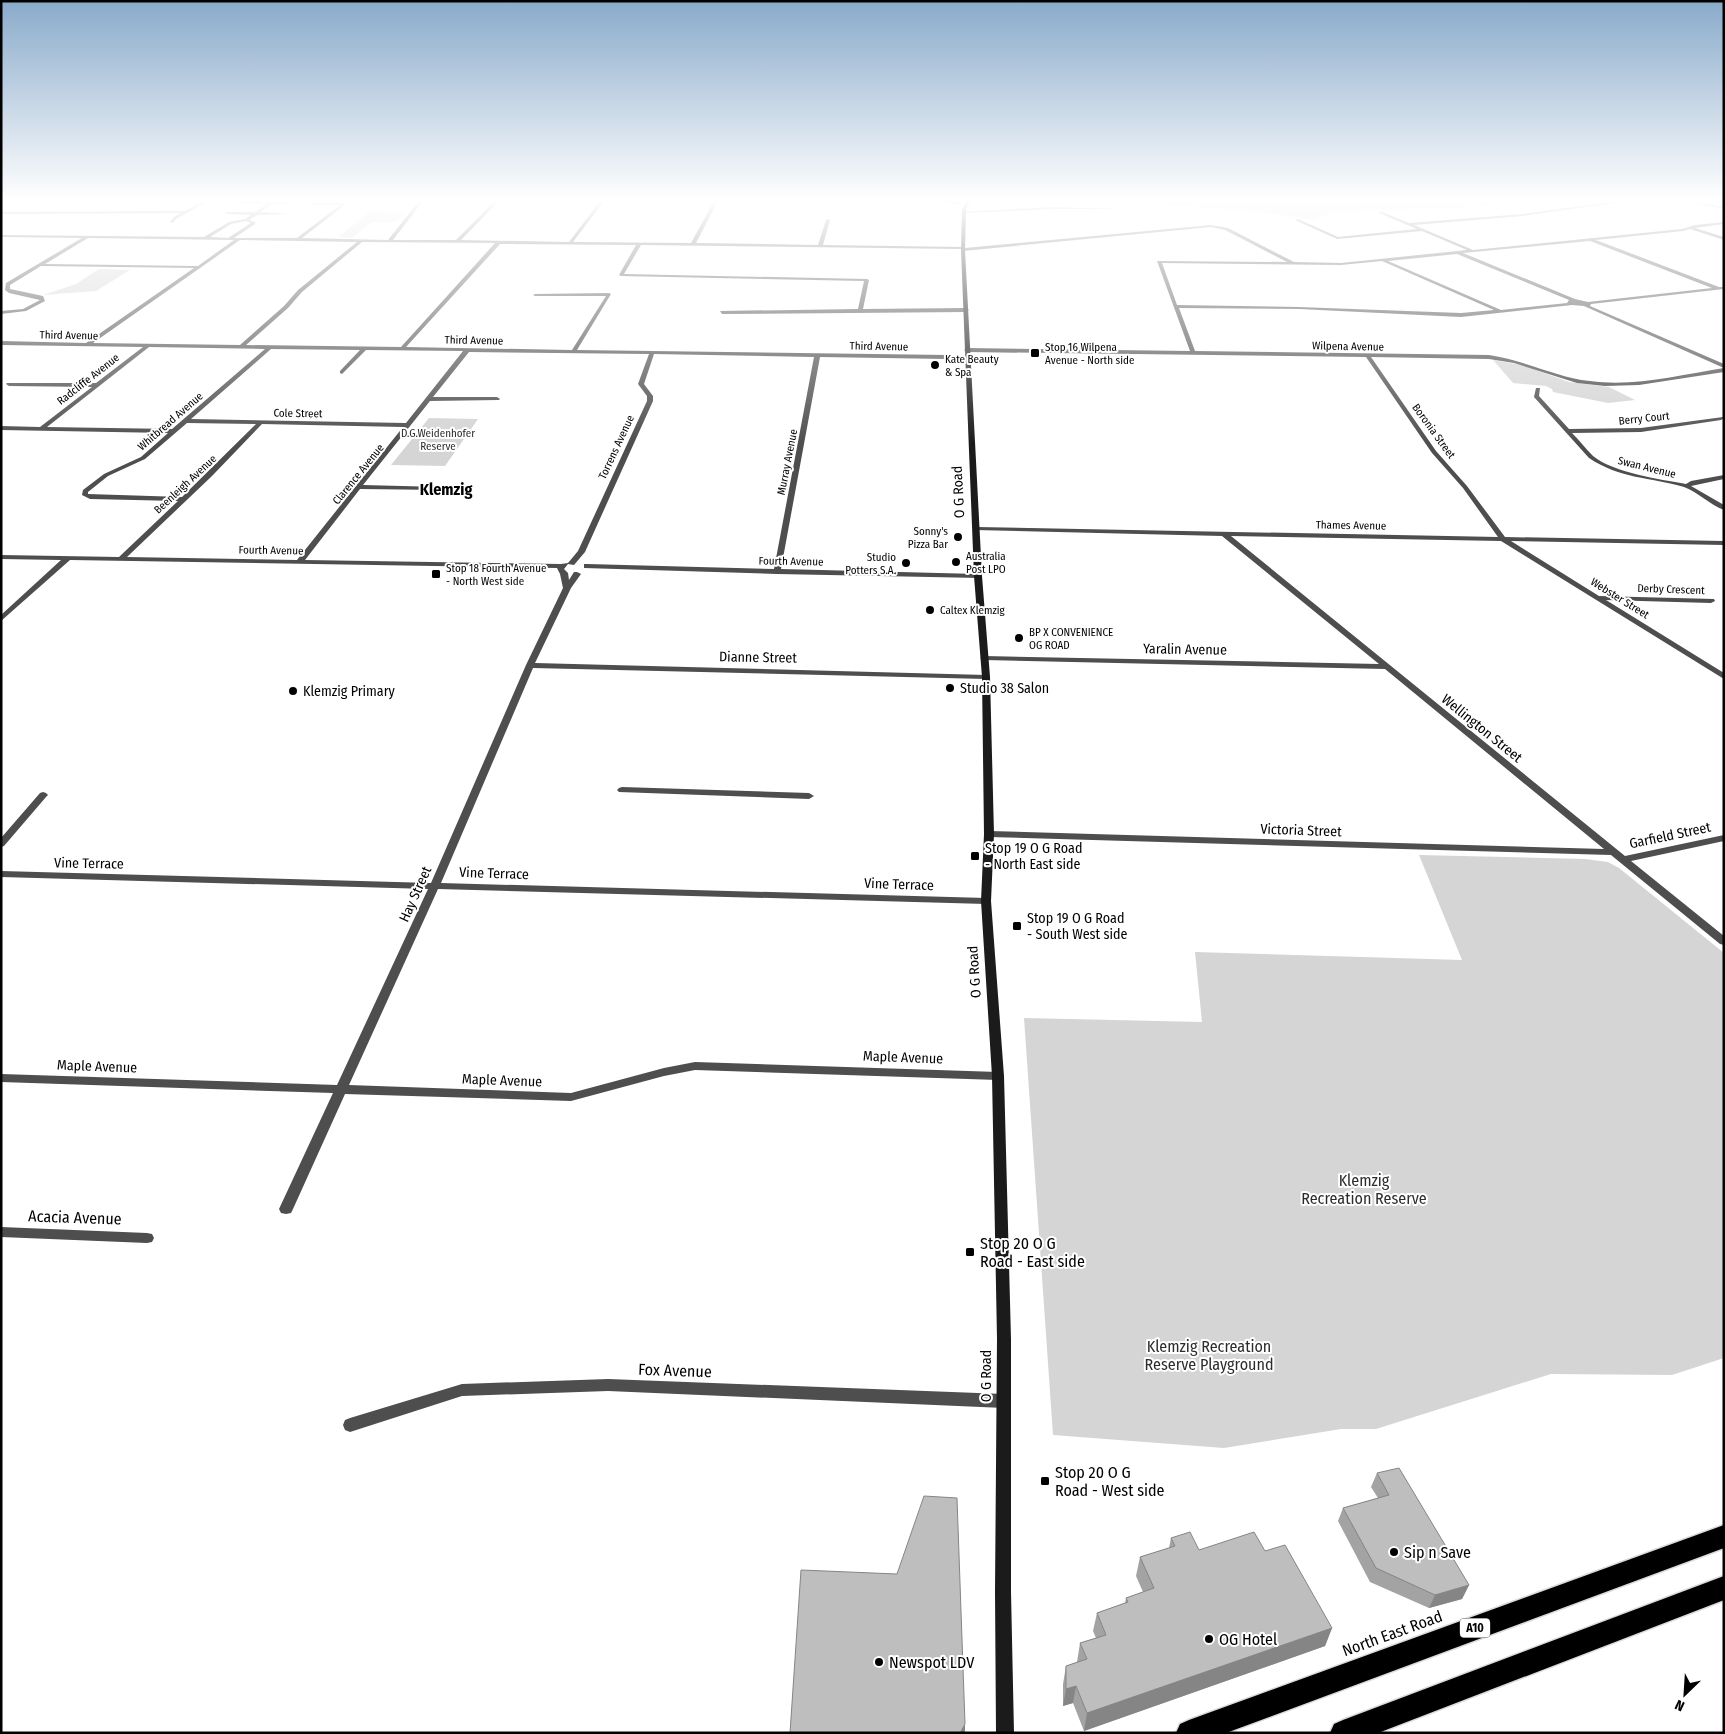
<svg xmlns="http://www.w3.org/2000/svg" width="1725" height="1734" font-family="'Fira Sans Condensed',sans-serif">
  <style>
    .green { fill: #d5d5d5 }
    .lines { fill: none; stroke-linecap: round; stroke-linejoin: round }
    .highway-casing { stroke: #dbdbdb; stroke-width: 3 }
    .street { fill: #4e4e4e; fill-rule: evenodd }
    .secondary { fill: #1b1b1b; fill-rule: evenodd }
    .highway { fill: #000; fill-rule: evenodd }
    .wall { fill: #a3a3a3 }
    .shaded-wall { fill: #858585 }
    .building { fill: #bebebe; stroke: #858585 }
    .poi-dot { fill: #000; stroke: #fff; stroke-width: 2 }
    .labels { text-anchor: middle; stroke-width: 4; stroke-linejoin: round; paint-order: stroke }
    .far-street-label { font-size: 11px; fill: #000; stroke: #fff }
    .far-poi-label { font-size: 11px; fill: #000; stroke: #fff; text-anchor: start }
    .far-park-label { font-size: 11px; fill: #2c2c2c; stroke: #fff }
    .shield { fill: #fff; stroke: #4c4c4c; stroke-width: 1 }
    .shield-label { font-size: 12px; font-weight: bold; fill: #000 }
    .street-label { font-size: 14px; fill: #000; stroke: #fff }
    .poi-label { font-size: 14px; fill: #000; stroke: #fff; text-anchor: start }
    .far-district-label { font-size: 16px; font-weight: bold; fill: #000; stroke: #fff }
    .near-park-label { font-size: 16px; fill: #2c2c2c; stroke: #fff }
    .near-street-label { font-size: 16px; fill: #000; stroke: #fff }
    .near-poi-label { font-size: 16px; fill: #000; stroke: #fff; text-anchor: start }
  </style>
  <rect width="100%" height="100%" fill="#fff"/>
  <g class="green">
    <path d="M1144,201H1522L1473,207L1333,212L1314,220L1252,211L1141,203Z"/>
    <path d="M371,211L406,213L395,222H372L352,238L338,237Z"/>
    <path d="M99,269L130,270L96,291L43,295L76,284Z"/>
    <path d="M1493,360L1522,365L1569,382L1609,387L1635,400L1608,403L1553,392L1552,389L1546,386L1513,383Z"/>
    <path d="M429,418L478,419L445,466L391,465Z"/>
    <path d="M1419,855L1585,859L1608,862L1619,868L1724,953V1358L1672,1375L1551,1374L1376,1429H1341L1224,1448L1053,1435L1024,1018L1202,1022L1195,952L1462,960Z"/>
  </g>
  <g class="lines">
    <defs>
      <g id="highway">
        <path d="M1724,1525V1548L1226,1733H1176L1180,1724L1189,1720Z"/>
        <path d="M1724,1576V1600L1378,1733H1330L1334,1724L1343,1720Z"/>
      </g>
    </defs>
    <use href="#highway" class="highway-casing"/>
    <g class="street">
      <path d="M203,201H208L176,219L172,223L170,222L174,217L181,213L1,214V212L185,211Z"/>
      <path d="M238,201L305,203L273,204L260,212L289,214L257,215L249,220L255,222V224L234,238H297L340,205H311L310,203H344L345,205L302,238L388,240L419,201H423L393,240H456L495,201H499L461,240L569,242L600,201H604L573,242L691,243L714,201H718L696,243L818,245L826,220L828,219L830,220L823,245L963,247L965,248L1211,225L1228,228L1294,262L1341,263L1467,250L1422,231L1337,239L1295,220L1298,219L1338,237L1417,229L1379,213L1380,211L1409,223L1523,214L1616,201H1628L1523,216L1414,225L1473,250L1682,229L1695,225L1724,222V224L1695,228L1724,237V240L1690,229L1683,231L1596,240L1719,287H1724V289L1591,304L1590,306L1724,364V368L1584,306L1572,305L1461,317L1299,309L1179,308L1195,351L1489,355C1524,360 1555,377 1590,381C1634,387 1680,375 1724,368V372L1639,385L1605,386L1577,383L1514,363L1489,359L1371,357L1436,451L1467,486L1505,537L1724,541V545L1511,541L1599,596L1714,599L1715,601L1711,603L1606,600L1724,673V679L1501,541L1231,536L1625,856L1724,835V841L1631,861L1724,936V945L1720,944L1611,855L989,837L984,834L989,831L1604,849L1385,669L984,660L980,658L984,656L1379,664L1222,536L975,530L974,529L977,527L1498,537L1463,488L1432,453L1366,357L967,352L964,350L967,348L1190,351L1157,261L1287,262L1225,230L1211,227L963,251L961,249L641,245L624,274L867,279L869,280L863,309L966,308L969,310L966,312L722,314L720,311L858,309L864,281L621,276L619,275L636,245L500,244L406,347L572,350L606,296H535L533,295L535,294L609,293L611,294L577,350L947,355L971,360L968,362L947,359L820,357L781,569L978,574H981V578L777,574L584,568V564H587L774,569L814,357L654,354L644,384L653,396V401L585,552L574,565L568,564L564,569L568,573L569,580L574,572H577L581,574L571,588L535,663L986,675L990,677L986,679L533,668L441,883L986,898L991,901L986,904L438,889L349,1085L571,1093L664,1068L695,1062L998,1072L1002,1073L1004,1076L1002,1079L998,1080L695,1070L664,1076L571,1101L345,1094L293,1209L291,1213L286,1214L281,1213L279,1209L333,1093L1,1082V1074L337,1085L428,889L1,877V871L431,883L526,665L563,588L560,574L557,568L70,560L1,621V615L61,560L1,559V555L119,557L178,501L90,499L82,495L83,490L104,474L141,457L168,433L1,430V426L40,427L92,387L9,386L6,384L7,383H96L143,347L1,345V341L86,343L194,268L41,266L10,285V289L43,296L45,301L26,311L1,314V311L23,309L40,300L9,293L5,290L6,283L82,238L1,237V235L204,237L229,222L245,219L251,215L226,214L225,212H255L268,204L239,203ZM246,221L251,223L228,238L210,237L231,224ZM88,238L234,240L198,266L45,264ZM240,240L357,242L298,290L284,306L240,345L93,343ZM1590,241L1712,288L1588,302L1575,299L1463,253ZM362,242L495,243L401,347L246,345L288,308L302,292ZM1457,254L1569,300L1567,303L1501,310L1388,261ZM1382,261L1494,310L1461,313L1299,307L1177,305L1162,263L1341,265ZM149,347L265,349L172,429L47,427ZM271,349L360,350L340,371V373L342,374L366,350L463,351L406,423L191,419ZM469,352L649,354L638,384L647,396V401L578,551L568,563L561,564L305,560L360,489L443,490L444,489L441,487L363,485L430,401L499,400L500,399L497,397H433ZM187,423L256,424L182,497L88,494V492L108,476L145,459ZM262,424L403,427L297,560L127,557L212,476Z"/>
      <path d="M1684,201H1693L1724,207V209Z"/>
      <path d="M1052,207L1120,209H1052L964,213L962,212Z"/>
      <path d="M1536,388H1540L1539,396L1569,429L1641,428L1723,417L1724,418L1721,420L1641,432L1572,433C1579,440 1586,449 1593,456C1614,473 1659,479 1686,484L1691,481L1724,475V479L1691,486L1724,505V510C1710,505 1698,492 1684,487C1650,477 1620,479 1589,458L1534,397Z"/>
      <path d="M622,787L809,793L814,796L809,799L619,792L617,790L619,788Z"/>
      <path d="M43,792L46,793L48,795L46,797L4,846L1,847V838L40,793Z"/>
      <path d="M1,1227L147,1233L152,1234L154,1238L152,1242L147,1243L1,1237Z"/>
      <path d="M608,1379L1004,1394L1009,1396L1011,1401L1009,1406L1004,1408L608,1391L462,1396L350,1432L345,1430L343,1425L345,1420L350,1418L462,1384Z"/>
    </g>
    <g class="secondary">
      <path d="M942,201H951L961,204L959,205Z"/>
      <path d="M966,201H970L966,210L965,250L982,576L990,677L994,834L991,901L1004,1076L1011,1339V1592L1014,1733H996L995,1592L997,1339L992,1076L981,901L984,834L982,677L974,576L961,250L962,210Z"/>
    </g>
    <use href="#highway" class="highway"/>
  </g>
  <g class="wall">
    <path d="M1377,1473L1469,1585L1462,1599L1429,1608L1370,1582L1338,1521L1343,1508L1378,1498L1371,1487Z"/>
    <path d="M1171,1538L1199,1550L1265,1551L1332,1628L1325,1646L1084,1731L1073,1703L1063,1706V1684L1066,1666L1077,1662L1080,1643L1096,1638L1093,1631L1097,1613L1125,1603L1126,1598L1143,1592L1136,1576L1140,1557L1169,1548Z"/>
  </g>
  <g class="shaded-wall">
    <path d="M1469,1585L1462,1599L1429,1608L1435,1595Z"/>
    <path d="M1332,1628L1325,1646L1084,1731L1087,1713Z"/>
    <path d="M1076,1686L1073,1703L1063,1706L1066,1689Z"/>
    <path d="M965,1724V1733H960Z"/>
  </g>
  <g class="building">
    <path d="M1399,1468L1469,1585L1435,1595L1376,1568L1343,1508L1389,1495L1377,1473Z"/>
    <path d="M924,1496L957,1498L965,1724L960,1733H790L801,1570L897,1574Z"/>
    <path d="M1190,1532L1199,1550L1254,1532L1265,1551L1285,1545L1332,1628L1087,1713L1076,1686L1066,1689V1666L1087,1659L1080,1643L1106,1635L1097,1613L1128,1602L1126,1598L1154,1588L1140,1557L1175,1546L1171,1538Z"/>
  </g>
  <linearGradient id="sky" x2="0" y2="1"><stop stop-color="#89aaca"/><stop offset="0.45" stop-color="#fff"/><stop offset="1" stop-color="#fff" stop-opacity="0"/></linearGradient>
  <rect width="1725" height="444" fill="url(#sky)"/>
  <g class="poi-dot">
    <rect x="1030" y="348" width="10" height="10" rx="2.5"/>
    <circle cx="935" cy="365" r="5"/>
    <circle cx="958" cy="537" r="5"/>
    <circle cx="956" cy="562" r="5"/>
    <circle cx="906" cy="563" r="5"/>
    <rect x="431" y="569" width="10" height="10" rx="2.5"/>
    <circle cx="930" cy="610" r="5"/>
    <circle cx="1019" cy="638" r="5"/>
    <circle cx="950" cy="688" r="5"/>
    <circle cx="293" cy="691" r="5"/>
    <rect x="970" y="851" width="10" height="10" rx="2.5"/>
    <rect x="1012" y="921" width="10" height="10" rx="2.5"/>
    <rect x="965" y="1247" width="10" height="10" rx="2.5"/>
    <rect x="1040" y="1476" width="10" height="10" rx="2.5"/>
    <circle cx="1394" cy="1552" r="5"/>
    <circle cx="1209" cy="1639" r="5"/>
    <circle cx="879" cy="1662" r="5"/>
  </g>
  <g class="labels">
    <g class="far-street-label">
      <text transform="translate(69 335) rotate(1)" y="4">Third Avenue</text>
      <text transform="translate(474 340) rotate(1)" y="4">Third Avenue</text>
      <text transform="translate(879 346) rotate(1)" y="4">Third Avenue</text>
      <text transform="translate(1348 346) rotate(1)" y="4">Wilpena Avenue</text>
      <text transform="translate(88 379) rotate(-38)" y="4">Radcliffe Avenue</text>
      <text transform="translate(298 413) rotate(1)" y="4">Cole Street</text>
      <text transform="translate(1644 418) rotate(-6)" y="4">Berry Court</text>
      <text transform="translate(170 421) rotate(-41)" y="4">Whitbread Avenue</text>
      <text transform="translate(1434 431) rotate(54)" y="4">Boronia Street</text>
      <text transform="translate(616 447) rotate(-65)" y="4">Torrens Avenue</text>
      <text transform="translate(787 462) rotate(-79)" y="4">Murray Avenue</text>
      <text transform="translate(1647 467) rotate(14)" y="4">Swan Avenue</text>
      <text transform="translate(358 474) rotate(-51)" y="4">Clarence Avenue</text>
      <text transform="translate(185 484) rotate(-43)" y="4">Beenleigh Avenue</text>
      <text transform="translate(1351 525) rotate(1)" y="4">Thames Avenue</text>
      <text transform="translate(271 550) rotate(1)" y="4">Fourth Avenue</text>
      <text transform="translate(791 561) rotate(1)" y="4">Fourth Avenue</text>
      <text transform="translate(1671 589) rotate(2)" y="4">Derby Crescent</text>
      <text transform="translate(1620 598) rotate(32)" y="4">Webster Street</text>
    </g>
    <g class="far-poi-label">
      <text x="1045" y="351">Stop 16 Wilpena<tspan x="1045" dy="13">Avenue - North side</tspan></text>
      <text x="945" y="363">Kate Beauty<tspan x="945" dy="13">&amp; Spa</tspan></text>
      <text x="948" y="535" text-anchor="end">Sonny's<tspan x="948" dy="13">Pizza Bar</tspan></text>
      <text x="966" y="560">Australia<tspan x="966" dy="13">Post LPO</tspan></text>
      <text x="896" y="561" text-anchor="end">Studio<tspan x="896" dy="13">Potters S.A.</tspan></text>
      <text x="446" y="572">Stop 18 Fourth Avenue<tspan x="446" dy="13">- North West side</tspan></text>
      <text x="940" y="614">Caltex Klemzig</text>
      <text x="1029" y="636">BP X CONVENIENCE<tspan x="1029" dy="13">OG ROAD</tspan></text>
    </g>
    <g class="far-park-label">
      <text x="438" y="437">D.G.Weidenhofer<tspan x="438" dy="13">Reserve</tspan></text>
    </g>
    <rect class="shield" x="1460" y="1618.5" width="30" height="19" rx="4"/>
    <g class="shield-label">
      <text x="1475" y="1632">A10</text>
    </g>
    <g class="street-label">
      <text transform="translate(958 492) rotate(-93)" y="5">O G Road</text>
      <text transform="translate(1185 649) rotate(1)" y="5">Yaralin Avenue</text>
      <text transform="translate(758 657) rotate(1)" y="5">Dianne Street</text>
      <text transform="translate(1482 728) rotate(39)" y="5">Wellington Street</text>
      <text transform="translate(1301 830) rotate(2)" y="5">Victoria Street</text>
      <text transform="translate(1670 835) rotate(-12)" y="5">Garfield Street</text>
      <text transform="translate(89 863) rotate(1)" y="5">Vine Terrace</text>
      <text transform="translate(494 873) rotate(2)" y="5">Vine Terrace</text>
      <text transform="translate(899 884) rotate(2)" y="5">Vine Terrace</text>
      <text transform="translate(415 894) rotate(-66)" y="5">Hay Street</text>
      <text transform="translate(974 972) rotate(-94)" y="5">O G Road</text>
      <text transform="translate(903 1057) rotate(2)" y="5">Maple Avenue</text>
      <text transform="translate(97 1066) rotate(2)" y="5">Maple Avenue</text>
      <text transform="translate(502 1080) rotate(2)" y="5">Maple Avenue</text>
      <text transform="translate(986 1376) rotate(-90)" y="5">O G Road</text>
    </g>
    <g class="poi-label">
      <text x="960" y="693">Studio 38 Salon</text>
      <text x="303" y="696">Klemzig Primary</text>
      <text x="985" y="853">Stop 19 O G Road<tspan x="985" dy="16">- North East side</tspan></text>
      <text x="1027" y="923">Stop 19 O G Road<tspan x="1027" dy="16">- South West side</tspan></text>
    </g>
    <g class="far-district-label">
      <text x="446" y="495">Klemzig</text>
    </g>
    <g class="near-park-label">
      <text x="1364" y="1186">Klemzig<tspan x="1364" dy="18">Recreation Reserve</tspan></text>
      <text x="1209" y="1352">Klemzig Recreation<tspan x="1209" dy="18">Reserve Playground</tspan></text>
    </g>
    <g class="near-street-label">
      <text transform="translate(75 1217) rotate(2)" y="6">Acacia Avenue</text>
      <text transform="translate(675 1370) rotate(2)" y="6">Fox Avenue</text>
      <text transform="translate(1392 1633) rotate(-20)" y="6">North East Road</text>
    </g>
    <g class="near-poi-label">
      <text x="980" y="1249">Stop 20 O G<tspan x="980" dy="18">Road - East side</tspan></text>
      <text x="1055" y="1478">Stop 20 O G<tspan x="1055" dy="18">Road - West side</tspan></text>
      <text x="1404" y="1558">Sip n Save</text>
      <text x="1219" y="1645">OG Hotel</text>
      <text x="889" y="1668">Newspot LDV</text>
    </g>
  </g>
  <rect width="1725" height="1734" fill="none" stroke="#000000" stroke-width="5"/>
  <g transform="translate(1685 1694) rotate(205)" stroke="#ffffff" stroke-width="4" paint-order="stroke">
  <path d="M0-4L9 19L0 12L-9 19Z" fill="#000000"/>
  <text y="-8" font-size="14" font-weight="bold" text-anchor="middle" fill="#000000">N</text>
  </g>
</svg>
